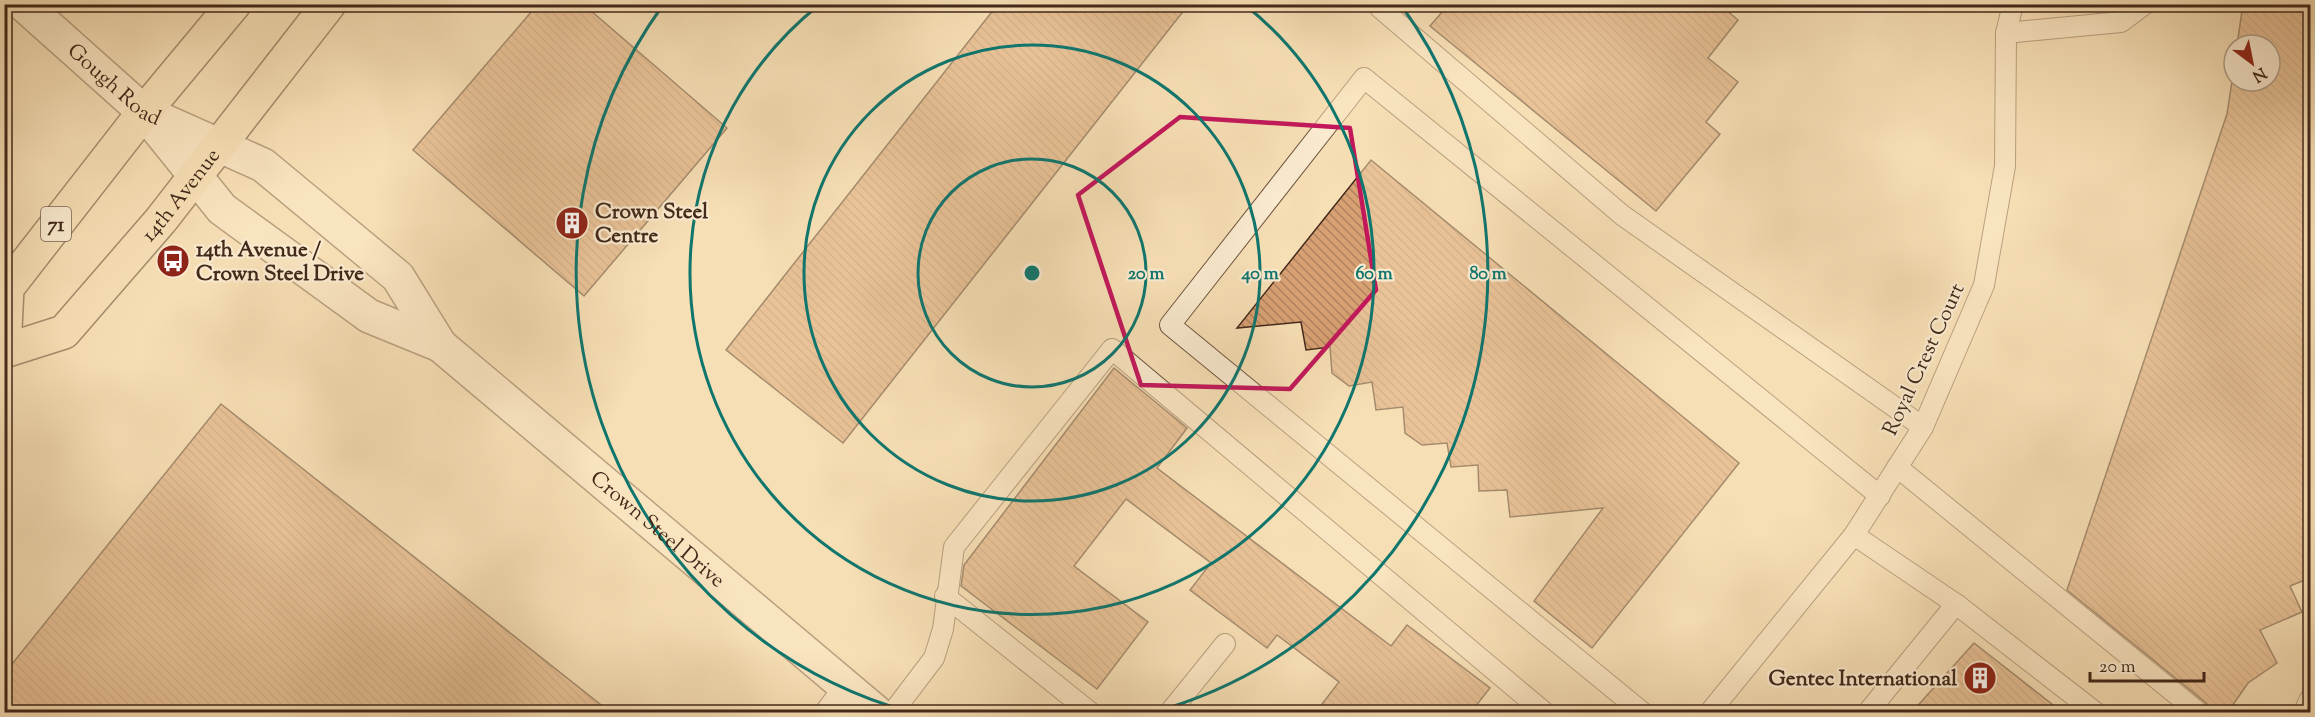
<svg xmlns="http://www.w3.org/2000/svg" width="2315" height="717" font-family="'Sorts Mill Goudy',serif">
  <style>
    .building { fill: url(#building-back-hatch); stroke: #42291a; stroke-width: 1.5 }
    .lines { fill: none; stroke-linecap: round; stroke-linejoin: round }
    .service-casing { stroke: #6f5641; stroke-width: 22 }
    .minor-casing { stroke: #6f5641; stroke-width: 36 }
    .tertiary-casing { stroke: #6f5641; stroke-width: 36 }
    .primary-casing { stroke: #42291a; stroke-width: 36 }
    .service { stroke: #faeacf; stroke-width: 20 }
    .minor { stroke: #faeacf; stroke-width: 33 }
    .tertiary { stroke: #faeacf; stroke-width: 33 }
    .primary { stroke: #f7dfb5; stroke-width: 33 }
    .marked { fill: none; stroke: #c2185b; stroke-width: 4.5; stroke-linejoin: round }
    .ring { fill: none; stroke: #0f766e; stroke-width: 3 }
    .labels { text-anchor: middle; stroke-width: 4.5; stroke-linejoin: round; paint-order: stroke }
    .shield { fill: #faeacf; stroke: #796350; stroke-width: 1.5 }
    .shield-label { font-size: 20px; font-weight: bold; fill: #42291a }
    .street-label { font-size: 21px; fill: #42291a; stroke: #faeacf }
    .poi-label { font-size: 21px; font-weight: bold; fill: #42291a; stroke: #faeacf; text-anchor: start }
    .centre { fill: #0f766e; stroke: #faeacf; stroke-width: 3 }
    .ring-label { font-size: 18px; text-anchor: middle; font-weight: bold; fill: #0f766e; stroke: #faeacf; stroke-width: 4.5; stroke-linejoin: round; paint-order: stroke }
  </style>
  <defs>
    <pattern id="building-back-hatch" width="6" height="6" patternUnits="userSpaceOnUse" patternTransform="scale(1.5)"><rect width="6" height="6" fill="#d8a174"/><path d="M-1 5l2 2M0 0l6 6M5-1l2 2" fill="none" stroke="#b1835e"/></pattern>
  </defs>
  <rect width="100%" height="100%" fill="#f7dfb5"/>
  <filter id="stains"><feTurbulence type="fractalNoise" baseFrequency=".00333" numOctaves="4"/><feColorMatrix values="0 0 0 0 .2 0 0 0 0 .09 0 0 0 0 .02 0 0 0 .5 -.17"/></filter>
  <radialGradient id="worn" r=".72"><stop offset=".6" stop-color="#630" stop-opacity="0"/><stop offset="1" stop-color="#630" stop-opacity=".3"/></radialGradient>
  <g class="building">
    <path d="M538,4H583L727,128L584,296L413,150Z"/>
    <path d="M998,4H1189L843,443L726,350Z"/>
    <path d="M1449,4H1719L1738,20L1708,58L1738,82L1706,122L1720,134L1656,211L1430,26Z"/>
    <path d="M2243,4H2310V578L2290,586L2302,612L2260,630L2277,663L2248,683L2228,712H2213L2206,703L2067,590L2227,114L2234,68V81H2270V45H2237Z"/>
    <path d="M1371,160L1739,463L1592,648L1534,601L1603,508L1510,517L1507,490L1479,491L1478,465L1451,467L1447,443L1422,445L1405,433L1403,407L1376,410L1372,382L1349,386L1332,373L1330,347L1306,350L1301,322L1237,328Z"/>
    <path d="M1114,368L1187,428L1157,468L1391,646L1407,625L1490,688L1471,712H1316L1339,682L1277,635L1267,648L1190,590L1211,563L1126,499L1074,566L1148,622L1097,689L961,586L964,565Z"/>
    <path d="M221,404L610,712H4V674Z"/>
    <path d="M1974,643L2062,712H1912Z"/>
  </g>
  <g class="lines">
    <defs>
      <g id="service">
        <path d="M1383,4L1380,8L1622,215L1923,427"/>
        <path d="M2006,33L2121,22L2145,4"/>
        <path d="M1897,467L2198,712"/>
        <path d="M1854,535L1956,604L2095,712"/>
        <path d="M945,596L1090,712"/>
        <path d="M825,712L844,687"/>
        <path d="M893,712L934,658L943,629L954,547L1112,349L1544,712"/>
        <path d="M1170,712L1225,644"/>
        <path d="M1642,712L1170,325L1364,78L1880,496"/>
        <path d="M1710,712L1854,535L1923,427L1984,285L2005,166L2006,33L2013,4"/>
        <path d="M1868,712L1956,604"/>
        <path d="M2304,712L2310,699"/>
      </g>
      <g id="minor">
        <path id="s1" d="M23,4L144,112L263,165L398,277L440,345"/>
        <path d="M147,116L222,209L369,316L440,345"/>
      </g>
      <g id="tertiary">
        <path id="s2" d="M440,345L876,712"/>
      </g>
      <g id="primary">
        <path d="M4,350L7,288L144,112L234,4"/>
        <path id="s3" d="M4,351L64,332L161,220L329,4"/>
      </g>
    </defs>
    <use href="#service" class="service-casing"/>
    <use href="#minor" class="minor-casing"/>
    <use href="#tertiary" class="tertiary-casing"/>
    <use href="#primary" class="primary-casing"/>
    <use href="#service" class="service"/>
    <use href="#minor" class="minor"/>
    <use href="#tertiary" class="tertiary"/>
    <use href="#primary" class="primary"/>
  </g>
  <path d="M0 0H2315V717H0ZM1180,117L1350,128L1376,290L1290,389L1141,385L1078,195Z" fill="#f7dfb5" fill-opacity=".55" fill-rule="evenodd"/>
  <path class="marked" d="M1180,117L1350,128L1376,290L1290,389L1141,385L1078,195Z"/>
  <g class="ring">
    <circle cx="1032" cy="273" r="114"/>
    <circle cx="1032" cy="273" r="228"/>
    <path d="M1245 5A342 342 0 1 1 819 5"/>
    <path d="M910 712A456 456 0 0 1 663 5M1401 5A456 456 0 0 1 1154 712"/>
  </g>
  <defs>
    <symbol id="building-disc" viewBox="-11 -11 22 22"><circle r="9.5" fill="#8f2418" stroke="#faeacf"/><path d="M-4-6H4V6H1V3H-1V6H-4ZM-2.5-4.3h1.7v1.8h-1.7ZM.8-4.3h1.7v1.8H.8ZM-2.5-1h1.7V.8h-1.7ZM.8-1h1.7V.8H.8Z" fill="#fff"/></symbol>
    <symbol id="bus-disc" viewBox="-11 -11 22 22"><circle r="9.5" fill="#8f2418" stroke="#faeacf"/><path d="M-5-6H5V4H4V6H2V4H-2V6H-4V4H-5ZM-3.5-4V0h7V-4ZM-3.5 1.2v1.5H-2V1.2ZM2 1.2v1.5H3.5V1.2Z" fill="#fff"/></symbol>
  </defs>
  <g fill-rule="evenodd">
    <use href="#building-disc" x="553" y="204" width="38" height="38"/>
    <use href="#bus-disc" x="154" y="242" width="38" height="38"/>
    <use href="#building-disc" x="1961" y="659" width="38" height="38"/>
  </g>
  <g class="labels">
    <rect class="shield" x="41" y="207" width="30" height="34" rx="4.5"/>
    <g class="shield-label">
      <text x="56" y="231">71</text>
    </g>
    <g class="street-label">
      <text dy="7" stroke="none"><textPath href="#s1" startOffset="122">Gough Road</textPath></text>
      <text dy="7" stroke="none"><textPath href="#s3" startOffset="243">14th Avenue</textPath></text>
      <text transform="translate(1923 359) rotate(-65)" y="7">Royal Crest Court</text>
      <text dy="7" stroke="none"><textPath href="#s2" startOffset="285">Crown Steel Drive</textPath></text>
    </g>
    <g class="poi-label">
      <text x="595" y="218">Crown Steel<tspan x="595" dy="24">Centre</tspan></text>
      <text x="196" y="256">14th Avenue /<tspan x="196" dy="24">Crown Steel Drive</tspan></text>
      <text x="1957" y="685" text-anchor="end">Gentec International</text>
    </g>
  </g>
  <circle cx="1032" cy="273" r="9" class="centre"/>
  <g class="ring-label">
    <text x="1146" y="279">20 m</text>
    <text x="1260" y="279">40 m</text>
    <text x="1374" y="279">60 m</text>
    <text x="1488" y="279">80 m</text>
  </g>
  <rect width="2315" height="717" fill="none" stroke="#f7dfb5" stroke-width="24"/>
  <rect x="6" y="6" width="2303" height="705" fill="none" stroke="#42291a" stroke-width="3"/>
  <rect x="12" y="12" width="2291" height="693" fill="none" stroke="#42291a" stroke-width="1.5"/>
  <g transform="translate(2252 63) rotate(148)"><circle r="28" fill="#faeacf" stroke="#b09d87" stroke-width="1.5"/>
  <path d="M0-4.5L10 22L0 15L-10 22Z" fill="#8f2418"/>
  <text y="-9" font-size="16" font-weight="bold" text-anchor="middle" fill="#42291a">N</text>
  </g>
  <path d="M2090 672v9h114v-9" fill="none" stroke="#42291a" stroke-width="3"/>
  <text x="2099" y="672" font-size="18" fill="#42291a" stroke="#faeacf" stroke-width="4.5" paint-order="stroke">20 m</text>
  <rect width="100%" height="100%" filter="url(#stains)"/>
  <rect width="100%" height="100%" fill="url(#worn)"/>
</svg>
